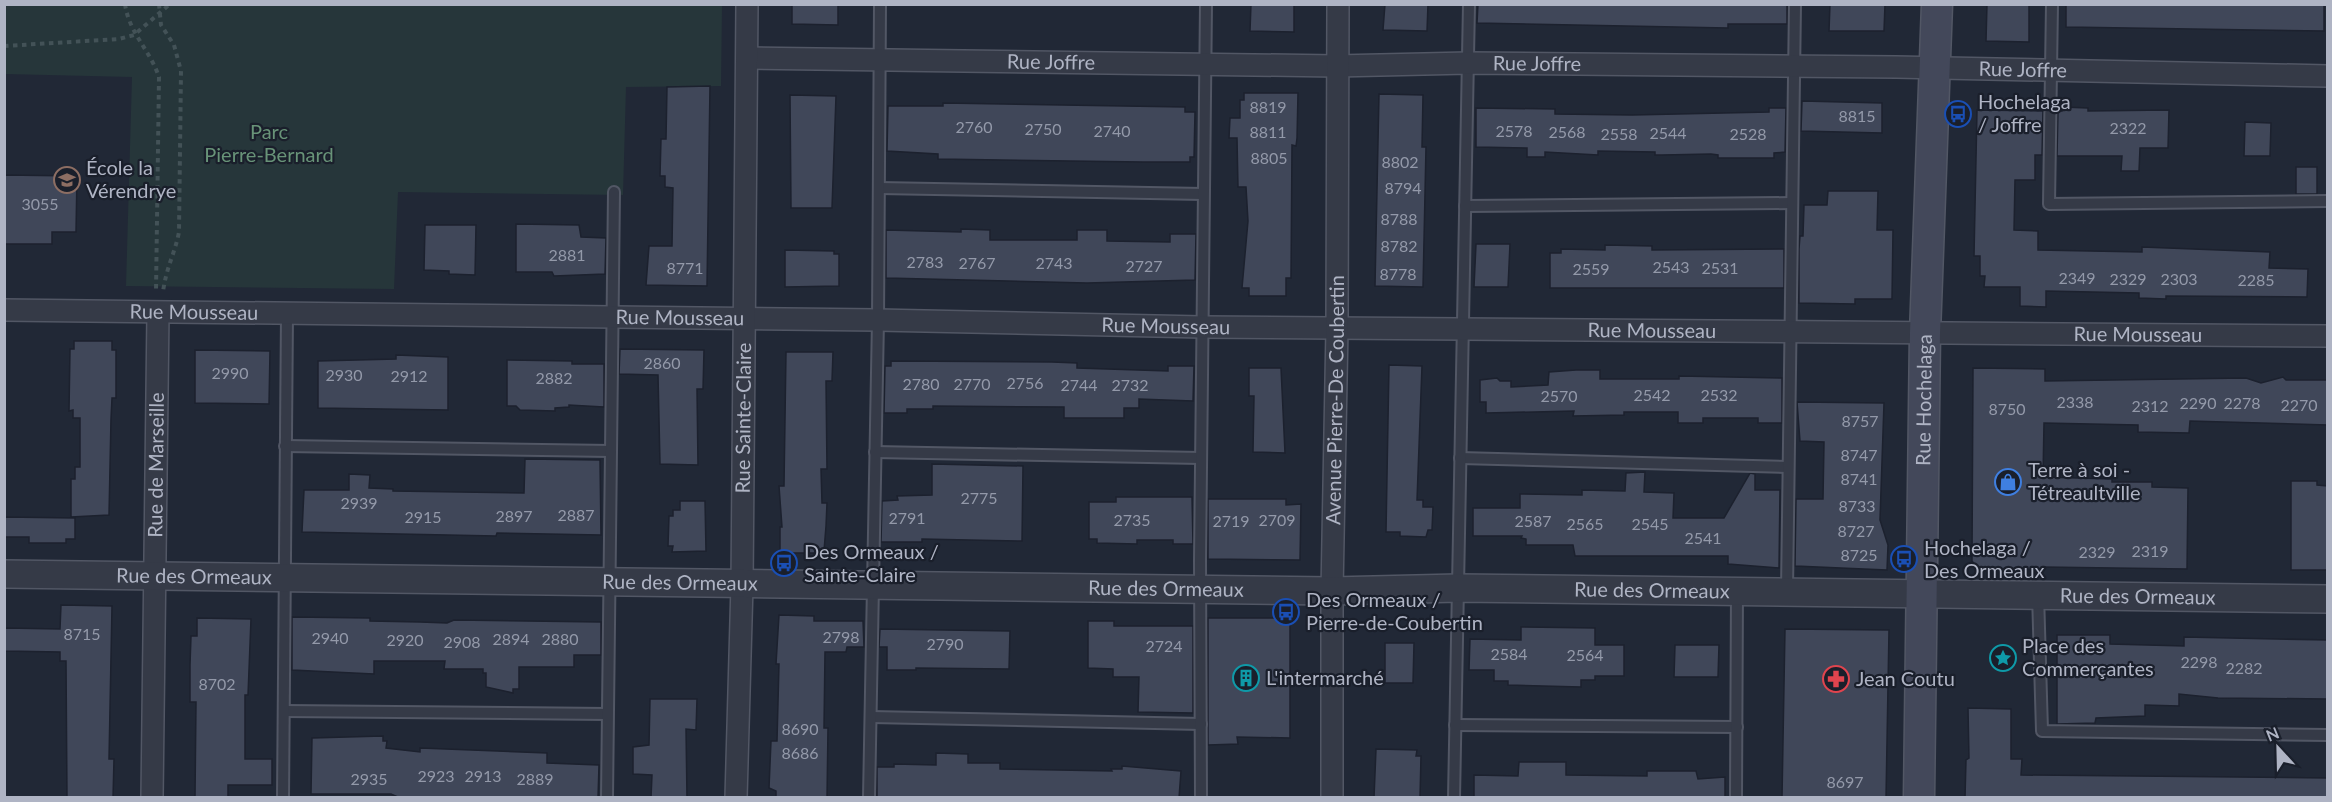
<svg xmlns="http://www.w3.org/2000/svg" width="2332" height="802" font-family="Lato,sans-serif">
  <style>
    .green { fill: #26363a }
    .building { fill: #404759; stroke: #1c212e; stroke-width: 1.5 }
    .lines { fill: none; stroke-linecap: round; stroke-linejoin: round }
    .service-casing { stroke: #525765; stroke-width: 14 }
    .minor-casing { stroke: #525765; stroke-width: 24 }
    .tertiary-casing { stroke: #525765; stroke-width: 30 }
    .secondary-casing { stroke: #525765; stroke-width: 33 }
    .path { stroke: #435257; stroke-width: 4; stroke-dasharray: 4.5 4.5; stroke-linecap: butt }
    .service { stroke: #353a47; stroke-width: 10 }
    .minor { stroke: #353a47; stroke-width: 21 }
    .tertiary { stroke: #353a47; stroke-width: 27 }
    .secondary { stroke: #43485a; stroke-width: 30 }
    .labels { text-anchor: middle; stroke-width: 4.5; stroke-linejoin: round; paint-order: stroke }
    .number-label { font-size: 16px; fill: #9399a9 }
    .street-label { font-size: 20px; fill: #afb4c4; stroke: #1a1f2b }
    .poi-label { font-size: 20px; fill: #afb4c4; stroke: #1a1f2b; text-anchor: start }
    .park-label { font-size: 20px; fill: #689378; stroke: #1a1f2b }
  </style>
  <rect width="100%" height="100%" fill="#212836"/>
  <path class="green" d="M5,5H722L721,86L626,87L623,195L398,192L394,289L126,286L132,77L5,74Z"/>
  <g class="building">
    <path d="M792,4H838V25L792,24Z"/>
    <path d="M1251,4H1294V32L1250,31Z"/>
    <path d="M1385,4H1428L1427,31L1383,30Z"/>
    <path d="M1478,4H1787V24H1728V28L1477,23Z"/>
    <path d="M1830,4H1885L1884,31H1829Z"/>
    <path d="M1987,4H2029V42L1986,41Z"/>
    <path d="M2066,4H2324V31L2066,27Z"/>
    <path d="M710,86L707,286L646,285L649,246H672L673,188L665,187V176H660L661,139H666L667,87Z"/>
    <path d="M1244,93H1298L1297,138L1296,146L1292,145L1291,278H1286V296H1249V288H1242L1248,221L1246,187H1238L1237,138H1229L1230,118H1240V100H1244Z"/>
    <path d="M1379,94L1423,95L1422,147H1426L1423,287L1375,286Z"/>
    <path d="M790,95L836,96L832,208H791Z"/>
    <path d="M1802,101L1882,103V133L1801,131Z"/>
    <path d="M943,103L1185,107V112H1195L1194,157H1190V162H1143L938,159V154L887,151L888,106H943Z"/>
    <path d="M2062,107L2088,108V111L2169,110L2168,148H2140L2139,171H2121L2122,156H2057L2058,111H2062Z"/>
    <path d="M1476,108L1555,109V114L1632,115L1769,112V108H1786L1785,152L1774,153V158H1718V155L1711,154L1662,155H1655V152L1598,151V155L1545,152V157H1527V148L1476,147Z"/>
    <path d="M1977,110L2043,111L2042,155H2035V180H2015L2014,230L2038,231V250L2142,252V247L2270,252L2269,268L2308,269L2307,297L2166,296V299L2139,298V293L2046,291V307L2020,306V287H1984L1985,276H1980V256H1974Z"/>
    <path d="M2245,122L2271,123L2270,156H2244Z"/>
    <rect x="2296" y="167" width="21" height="27"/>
    <path d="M4,175L77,176L76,232H52V244H4Z"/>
    <path d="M1828,191H1878L1877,230H1893L1892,299H1855V304L1799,303V249L1800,236H1803L1804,205H1827Z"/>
    <path d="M516,224L579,225L581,237L606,238L605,274L554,276L552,272H516Z"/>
    <path d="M425,225H476L475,275L449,274V271L424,270Z"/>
    <path d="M961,229L990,230V240H1077V230H1107V241L1170,242V234H1196L1195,280L1087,283L886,278V230L961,232Z"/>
    <path d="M1476,244H1510L1508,287H1474Z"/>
    <path d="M1605,245L1652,246V250L1784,249V288H1550V253H1561V249L1605,250Z"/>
    <path d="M785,250L834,251V254H839V286L785,287Z"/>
    <path d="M74,341H112V350H116V398H112L111,419L109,515L71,517V479H75V467H80V418H73V410L69,411L70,349H74Z"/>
    <path d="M620,349L704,350L703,389H697L698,465L660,464L658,375L619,374Z"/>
    <path d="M195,350L270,351L269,404L195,403Z"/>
    <path d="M786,352H833L832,381H826L827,469H821L822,503H827L826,526L824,551L819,553H780V527H782L779,486H784Z"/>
    <path d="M396,355L448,357V410L318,408V361L396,359Z"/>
    <path d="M507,360L572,361V364H604V407L569,405V407L555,408V411L520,410L516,406H507Z"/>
    <path d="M891,361L1052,362L1077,363V368L1168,371V366H1194L1193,401L1139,399V408H1124V418H1064V407L933,406V409H907V413H884L885,366H891Z"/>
    <path d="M1389,365L1422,366L1417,500H1423V507H1433L1432,530H1428L1426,537L1400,536V532H1386Z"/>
    <path d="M1249,368H1281L1285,453L1253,452L1254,396H1249Z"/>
    <path d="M1973,368L2045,369V381L2246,378L2261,383L2283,377L2286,380H2328V425L2190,421L2189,433L2138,432V425L2044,423L2043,477L2112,479V482H2152V487L2188,488L2187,569L2043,567V570H1979L1972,561Z"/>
    <path d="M1576,370H1600V379H1679V376L1782,378V423H1758V418H1703V423H1678V412H1624V415L1573,416L1574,411L1486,413V402H1480V380L1497,378L1500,381H1511V387L1548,385L1549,372Z"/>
    <path d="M1797,402L1884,403L1880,520L1888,545L1887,570L1795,566L1796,499H1823L1824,442L1800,441Z"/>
    <path d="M525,459L600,460L601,535L497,533L496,536L302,532L304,490H349V474L370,475L369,488L393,489V491L524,493Z"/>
    <path d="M932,464L1023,466L1022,541L922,539V542H881L882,501L898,500L897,496L932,495Z"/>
    <path d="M1645,472L1644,492L1674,493L1673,518H1724L1750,473L1755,474V490H1780L1779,568L1728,564V556H1575L1573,545H1526V539L1521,538L1522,536H1473V508H1520V494L1582,495V490L1625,491L1626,473Z"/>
    <path d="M2291,481H2317V485L2328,486V570H2291Z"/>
    <path d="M1116,497H1192L1193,544H1173V540H1137V544L1097,543V539H1089V502H1116Z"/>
    <path d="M1208,499H1286V505L1301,504L1300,560L1208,559Z"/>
    <path d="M680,501H705L706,551L672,552L673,546H668L669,516H673V510H680Z"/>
    <path d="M4,517L75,518V539H66V543H29V537H4Z"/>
    <path d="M61,605L112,606L109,759H114L113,798H67L66,661H60V652L4,651V628L60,629Z"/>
    <path d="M779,615L814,616V621H863L864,647H847L846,652H825L824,728H828L827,798H776V791L769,788L771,741H777L779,664H776Z"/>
    <path d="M292,617L370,618V621L420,622L447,623L454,620L601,622V655H574V667H519V689H513V693L486,687V673H483V669H444L445,661H374V674L292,670Z"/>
    <path d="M197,618L251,619L248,695H245V759H272V785H228V798H195L196,702H190V665L191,636H197Z"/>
    <path d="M1208,618H1290V738L1237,737L1238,744L1208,745Z"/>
    <path d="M1088,621H1114V626H1193V713L1138,712L1139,677H1113V669L1088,668Z"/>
    <path d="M1521,627L1595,628V645H1624V676H1595V680H1581V687L1508,685V681H1494V670H1469L1470,639L1521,640Z"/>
    <path d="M880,629L1010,631L1009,669L916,668V670H887V647H879Z"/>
    <path d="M1785,629L1889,630L1886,798H1782Z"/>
    <path d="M2057,635H2110V644L2184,646V637L2328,640V699L2218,698L2179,694V706L2145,705V716L2096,718L2095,723L2057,724Z"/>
    <path d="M1385,643H1414L1413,683H1385Z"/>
    <path d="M1675,645H1719L1718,677H1674Z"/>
    <path d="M650,699H697L696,730L686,729L687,798H651L652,775L633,774V747L649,745Z"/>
    <path d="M1968,708L2011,709V759H2022L2021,775L2328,778V798H1965L1966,760L1969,758Z"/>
    <path d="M383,736V741H387L386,748L420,752V748L547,753V763L599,765L598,798H400L391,794H311L312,738Z"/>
    <path d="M1376,749L1417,750L1416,756H1421L1420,798H1374Z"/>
    <path d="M936,753L968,754V763H1000V769L1112,771L1111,769H1122V766L1181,771L1179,798H877V767H894V764L936,765Z"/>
    <path d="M1519,762H1566V775L1647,776V771H1696L1698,779L1725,777V798H1474V775L1518,776Z"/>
  </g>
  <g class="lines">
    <defs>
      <g id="service">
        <path d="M2052,4L2049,204L2328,201"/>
        <path d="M879,188L1203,194"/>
        <path d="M1465,206L1792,203"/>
        <path d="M285,446L611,451"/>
        <path d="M875,452L1201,458"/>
        <path d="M1460,458L1788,467"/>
        <path d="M1787,591L1795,4"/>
        <path d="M2038,594L2042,731L2328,735"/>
        <path d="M284,711L607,714"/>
        <path d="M871,717L1201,724"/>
        <path d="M1455,725L1737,727"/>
        <path d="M283,798L287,314"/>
        <path d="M607,798L614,192"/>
        <path d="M869,798L878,320L880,4"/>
        <path d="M1201,798L1200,561L1206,4"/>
        <path d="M1454,798L1469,4"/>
        <path d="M1736,798L1737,591"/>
      </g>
      <g id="minor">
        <path id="s1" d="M747,58L1336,66L1468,63L1896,67L2328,76"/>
        <path id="s2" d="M4,310L878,320L1202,327L2328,336"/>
        <path id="s3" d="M152,798L158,313"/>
        <path id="s4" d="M736,798L742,585L747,4"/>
        <path id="s5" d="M1332,798V591L1337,328L1338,4"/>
      </g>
      <g id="tertiary">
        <path id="s6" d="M4,574L1332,591L1458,588L2328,599"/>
      </g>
      <g id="secondary">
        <path id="s7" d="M1919,798L1925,333L1937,4"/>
      </g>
    </defs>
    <use href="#service" class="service-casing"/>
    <use href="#minor" class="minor-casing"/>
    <use href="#tertiary" class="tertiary-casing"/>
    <use href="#secondary" class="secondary-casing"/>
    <g class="path">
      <path d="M125,4C129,33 150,50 159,77L156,291"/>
      <path d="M159,4L161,25L174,45L181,71L179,232C175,253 166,268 163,292"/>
      <path d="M4,46L119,39L134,35L170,4"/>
    </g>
    <use href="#service" class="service"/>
    <use href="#minor" class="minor"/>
    <use href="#tertiary" class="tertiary"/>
    <use href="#secondary" class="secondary"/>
  </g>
  <defs>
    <symbol id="bus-ring" viewBox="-11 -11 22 22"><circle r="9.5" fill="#1a1f2b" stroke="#1a4fb4" stroke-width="1.5"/><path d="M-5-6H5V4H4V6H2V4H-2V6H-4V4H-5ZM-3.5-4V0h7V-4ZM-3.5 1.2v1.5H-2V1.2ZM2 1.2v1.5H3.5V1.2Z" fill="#1a4fb4"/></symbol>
    <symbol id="school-ring" viewBox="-11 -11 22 22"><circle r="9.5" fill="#1a1f2b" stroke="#8d6e63" stroke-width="1.5"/><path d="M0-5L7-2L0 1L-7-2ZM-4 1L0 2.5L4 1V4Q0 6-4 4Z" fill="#8d6e63"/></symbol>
    <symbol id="shop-ring" viewBox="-11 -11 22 22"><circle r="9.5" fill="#1a1f2b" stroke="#3f7fe0" stroke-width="1.5"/><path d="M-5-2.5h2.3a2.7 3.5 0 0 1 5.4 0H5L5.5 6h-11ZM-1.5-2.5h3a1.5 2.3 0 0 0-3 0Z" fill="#3f7fe0"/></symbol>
    <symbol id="sight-ring" viewBox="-11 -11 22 22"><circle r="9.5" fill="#1a1f2b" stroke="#0f9aa8" stroke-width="1.5"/><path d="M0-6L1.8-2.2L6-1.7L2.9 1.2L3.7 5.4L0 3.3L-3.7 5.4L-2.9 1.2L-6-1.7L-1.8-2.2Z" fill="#0f9aa8"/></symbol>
    <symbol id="building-ring" viewBox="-11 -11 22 22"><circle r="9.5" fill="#1a1f2b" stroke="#0f9aa8" stroke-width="1.5"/><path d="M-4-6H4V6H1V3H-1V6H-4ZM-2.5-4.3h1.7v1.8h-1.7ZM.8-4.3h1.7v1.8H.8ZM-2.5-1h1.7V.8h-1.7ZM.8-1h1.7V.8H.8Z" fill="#0f9aa8"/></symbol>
    <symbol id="pharmacy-ring" viewBox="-11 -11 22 22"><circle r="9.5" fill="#1a1f2b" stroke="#e0444e" stroke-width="1.5"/><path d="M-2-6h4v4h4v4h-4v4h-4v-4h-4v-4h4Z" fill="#e0444e"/></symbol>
  </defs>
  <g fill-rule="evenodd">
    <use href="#bus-ring" x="1943" y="99" width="30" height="30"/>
    <use href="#school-ring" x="52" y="165" width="30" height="30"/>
    <use href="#shop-ring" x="1993" y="467" width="30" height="30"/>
    <use href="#bus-ring" x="1889" y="544" width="30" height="30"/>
    <use href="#bus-ring" x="769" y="548" width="30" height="30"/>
    <use href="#bus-ring" x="1271" y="597" width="30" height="30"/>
    <use href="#sight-ring" x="1988" y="643" width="30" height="30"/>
    <use href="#building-ring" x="1231" y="663" width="30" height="30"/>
    <use href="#pharmacy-ring" x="1821" y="664" width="30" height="30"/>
  </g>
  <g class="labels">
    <g class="number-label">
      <text x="1268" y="113">8819</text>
      <text x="1857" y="122">8815</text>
      <text x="974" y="133">2760</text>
      <text x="2128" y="134">2322</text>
      <text x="1043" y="135">2750</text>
      <text x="1112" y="137">2740</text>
      <text x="1514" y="137">2578</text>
      <text x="1268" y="138">8811</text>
      <text x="1567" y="138">2568</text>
      <text x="1668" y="139">2544</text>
      <text x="1619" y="140">2558</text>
      <text x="1748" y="140">2528</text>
      <text x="1269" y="164">8805</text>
      <text x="1400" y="168">8802</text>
      <text x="1403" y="194">8794</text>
      <text x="40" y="210">3055</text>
      <text x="1399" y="225">8788</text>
      <text x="1399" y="252">8782</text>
      <text x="567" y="261">2881</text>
      <text x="925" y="268">2783</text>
      <text x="977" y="269">2767</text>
      <text x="1054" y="269">2743</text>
      <text x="1144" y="272">2727</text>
      <text x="1671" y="273">2543</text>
      <text x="685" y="274">8771</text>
      <text x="1720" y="274">2531</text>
      <text x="1591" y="275">2559</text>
      <text x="1398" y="280">8778</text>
      <text x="2077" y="284">2349</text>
      <text x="2128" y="285">2329</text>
      <text x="2179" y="285">2303</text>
      <text x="2256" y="286">2285</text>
      <text x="662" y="369">2860</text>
      <text x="230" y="379">2990</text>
      <text x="344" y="381">2930</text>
      <text x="409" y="382">2912</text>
      <text x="554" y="384">2882</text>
      <text x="1025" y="389">2756</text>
      <text x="921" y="390">2780</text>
      <text x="972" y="390">2770</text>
      <text x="1079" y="391">2744</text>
      <text x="1130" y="391">2732</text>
      <text x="1652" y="401">2542</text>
      <text x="1719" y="401">2532</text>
      <text x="1559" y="402">2570</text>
      <text x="2075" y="408">2338</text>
      <text x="2198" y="409">2290</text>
      <text x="2242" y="409">2278</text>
      <text x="2299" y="411">2270</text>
      <text x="2150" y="412">2312</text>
      <text x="2007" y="415">8750</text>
      <text x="1860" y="427">8757</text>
      <text x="1859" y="461">8747</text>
      <text x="1859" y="485">8741</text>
      <text x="979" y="504">2775</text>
      <text x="359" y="509">2939</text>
      <text x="1857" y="512">8733</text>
      <text x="576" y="521">2887</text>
      <text x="514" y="522">2897</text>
      <text x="423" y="523">2915</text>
      <text x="907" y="524">2791</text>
      <text x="1132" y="526">2735</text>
      <text x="1277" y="526">2709</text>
      <text x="1231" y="527">2719</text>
      <text x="1533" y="527">2587</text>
      <text x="1585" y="530">2565</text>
      <text x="1650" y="530">2545</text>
      <text x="1856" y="537">8727</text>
      <text x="1703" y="544">2541</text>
      <text x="2150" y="557">2319</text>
      <text x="2097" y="558">2329</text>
      <text x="1859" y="561">8725</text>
      <text x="82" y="640">8715</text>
      <text x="841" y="643">2798</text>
      <text x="330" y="644">2940</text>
      <text x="511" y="645">2894</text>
      <text x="560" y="645">2880</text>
      <text x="405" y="646">2920</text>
      <text x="462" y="648">2908</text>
      <text x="945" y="650">2790</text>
      <text x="1164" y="652">2724</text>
      <text x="1509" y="660">2584</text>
      <text x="1585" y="661">2564</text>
      <text x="2199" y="668">2298</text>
      <text x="2244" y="674">2282</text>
      <text x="217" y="690">8702</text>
      <text x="800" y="735">8690</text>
      <text x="800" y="759">8686</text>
      <text x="436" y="782">2923</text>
      <text x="483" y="782">2913</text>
      <text x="369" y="785">2935</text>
      <text x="535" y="785">2889</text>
      <text x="1845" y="788">8697</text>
    </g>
    <g class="street-label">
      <text dy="7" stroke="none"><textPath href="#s1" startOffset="304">Rue Joffre</textPath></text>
      <text dy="7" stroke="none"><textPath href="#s1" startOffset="790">Rue Joffre</textPath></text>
      <text dy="7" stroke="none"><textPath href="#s1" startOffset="1276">Rue Joffre</textPath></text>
      <text dy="7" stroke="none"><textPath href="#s2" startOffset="190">Rue Mousseau</textPath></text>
      <text dy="7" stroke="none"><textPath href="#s2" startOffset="676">Rue Mousseau</textPath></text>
      <text dy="7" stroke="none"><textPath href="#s2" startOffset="1162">Rue Mousseau</textPath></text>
      <text dy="7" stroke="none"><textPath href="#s2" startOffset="1648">Rue Mousseau</textPath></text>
      <text dy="7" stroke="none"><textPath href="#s2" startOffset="2134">Rue Mousseau</textPath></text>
      <text dy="7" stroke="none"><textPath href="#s5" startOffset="398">Avenue Pierre-De Coubertin</textPath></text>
      <text dy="7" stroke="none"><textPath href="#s7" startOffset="398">Rue Hochelaga</textPath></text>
      <text dy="7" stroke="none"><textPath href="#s4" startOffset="380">Rue Sainte-Claire</textPath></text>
      <text dy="7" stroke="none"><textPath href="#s3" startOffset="333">Rue de Marseille</textPath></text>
      <text dy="7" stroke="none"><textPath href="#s6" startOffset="190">Rue des Ormeaux</textPath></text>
      <text dy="7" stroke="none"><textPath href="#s6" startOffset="676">Rue des Ormeaux</textPath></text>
      <text dy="7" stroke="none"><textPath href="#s6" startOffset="1162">Rue des Ormeaux</textPath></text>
      <text dy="7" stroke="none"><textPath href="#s6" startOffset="1648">Rue des Ormeaux</textPath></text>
      <text dy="7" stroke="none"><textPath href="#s6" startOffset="2134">Rue des Ormeaux</textPath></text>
    </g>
    <g class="poi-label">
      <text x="1978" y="109">Hochelaga<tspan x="1978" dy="23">/ Joffre</tspan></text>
      <text x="86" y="175">École la<tspan x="86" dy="23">Vérendrye</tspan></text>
      <text x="2028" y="477">Terre à soi -<tspan x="2028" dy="23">Tétreaultville</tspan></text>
      <text x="1924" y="555">Hochelaga /<tspan x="1924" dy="23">Des Ormeaux</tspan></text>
      <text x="804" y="559">Des Ormeaux /<tspan x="804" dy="23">Sainte-Claire</tspan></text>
      <text x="1306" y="607">Des Ormeaux /<tspan x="1306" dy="23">Pierre-de-Coubertin</tspan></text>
      <text x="2022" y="653">Place des<tspan x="2022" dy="23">Commerçantes</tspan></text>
      <text x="1266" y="685">L'intermarché</text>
      <text x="1856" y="686">Jean Coutu</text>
    </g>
    <g class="park-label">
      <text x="269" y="139">Parc<tspan x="269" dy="23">Pierre-Bernard</tspan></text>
    </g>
  </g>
  <rect width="2332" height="802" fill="none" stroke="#afb4c4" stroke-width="12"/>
  <g transform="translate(2278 748) rotate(338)" stroke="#1a1f2b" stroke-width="4.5" paint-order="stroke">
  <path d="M0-4.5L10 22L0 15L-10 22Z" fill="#afb4c4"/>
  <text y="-9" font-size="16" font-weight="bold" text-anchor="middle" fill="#afb4c4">N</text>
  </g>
</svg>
